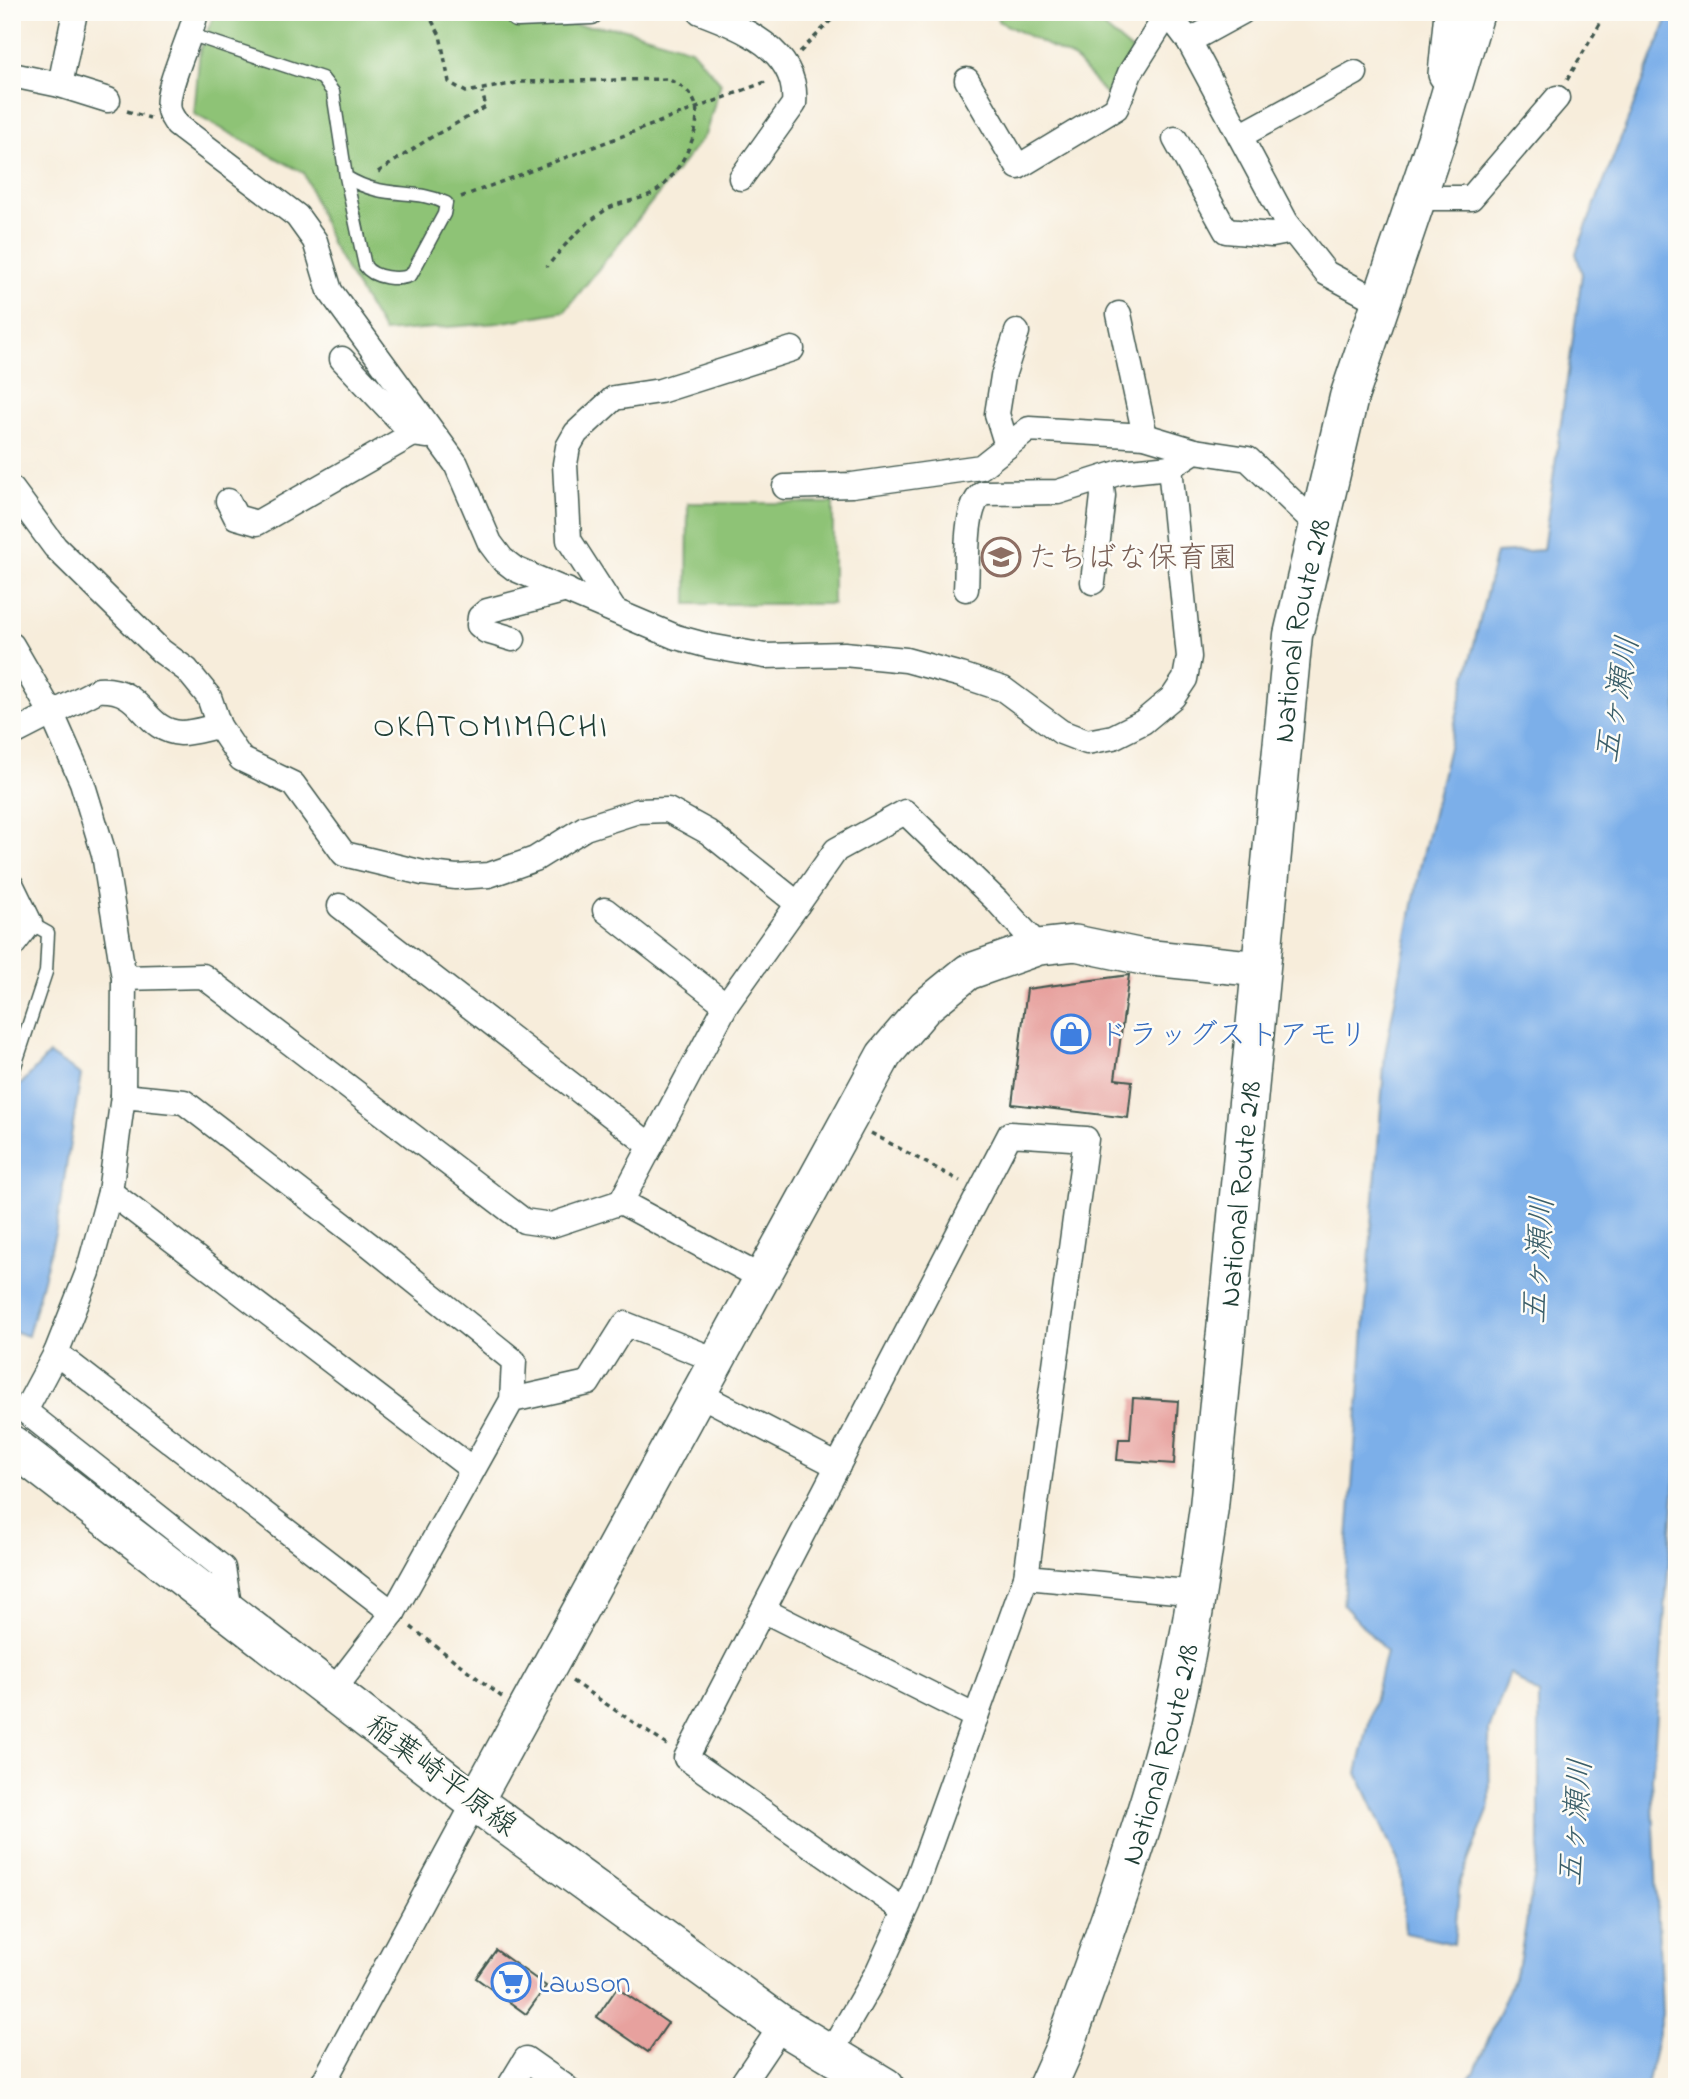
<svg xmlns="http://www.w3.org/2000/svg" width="1689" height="2099" font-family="'Indie Flower','Klee One',sans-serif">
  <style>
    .green { fill: #8ec376; stroke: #568055; stroke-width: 2 }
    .water { fill: #7cafe9; stroke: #4e768e; stroke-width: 2 }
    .building { fill: #e7a19e }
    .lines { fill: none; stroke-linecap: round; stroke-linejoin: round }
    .lane-casing { stroke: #3f574d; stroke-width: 15 }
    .street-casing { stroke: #3f574d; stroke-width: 27 }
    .secondary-casing { stroke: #3f574d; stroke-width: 38 }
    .primary-casing { stroke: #3f574d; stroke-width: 41 }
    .highway-casing { stroke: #3f574d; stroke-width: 41 }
    .path { stroke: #3f574d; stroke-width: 3.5; stroke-dasharray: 5 5; stroke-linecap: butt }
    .lane { stroke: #fff; stroke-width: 12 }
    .street { stroke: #fff; stroke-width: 24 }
    .secondary { stroke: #fff; stroke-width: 35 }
    .primary { stroke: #fff; stroke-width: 38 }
    .highway { stroke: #fff; stroke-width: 38 }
    .labels { text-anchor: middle; stroke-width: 5; stroke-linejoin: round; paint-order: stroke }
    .education-label { font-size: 30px; fill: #785e54; stroke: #fdfcf7; text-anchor: start }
    .street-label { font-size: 30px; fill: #1f3d34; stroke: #fdfcf7 }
    .shop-label { font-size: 30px; fill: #366cbe; stroke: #fdfcf7; text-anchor: start }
    .water-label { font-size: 32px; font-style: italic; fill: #3b5f6a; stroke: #fdfcf7 }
    .quarter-label { font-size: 33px; letter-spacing: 2px; fill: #1f3d34; stroke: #fdfcf7 }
  </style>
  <rect width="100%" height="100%" fill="#fdfcf7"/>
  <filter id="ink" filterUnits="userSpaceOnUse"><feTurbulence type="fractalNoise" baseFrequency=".0143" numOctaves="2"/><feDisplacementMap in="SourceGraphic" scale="14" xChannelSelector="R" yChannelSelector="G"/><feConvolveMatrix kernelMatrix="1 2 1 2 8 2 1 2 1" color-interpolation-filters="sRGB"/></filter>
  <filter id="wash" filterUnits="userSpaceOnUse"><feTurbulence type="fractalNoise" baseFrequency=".00686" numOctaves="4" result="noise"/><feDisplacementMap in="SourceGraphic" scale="28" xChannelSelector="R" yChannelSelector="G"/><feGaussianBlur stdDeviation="1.57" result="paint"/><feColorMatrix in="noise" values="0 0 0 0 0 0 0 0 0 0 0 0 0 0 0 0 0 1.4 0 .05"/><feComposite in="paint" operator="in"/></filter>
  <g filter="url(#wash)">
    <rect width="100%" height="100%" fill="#f7eddb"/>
    <g class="green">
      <path d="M215,12H556L557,24L622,28L691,49L721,83L705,135L565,311L498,323L384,332L332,245L304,173L194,114L200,49Z"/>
      <path d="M997,12H1086L1135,53L1108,97L1075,59L998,21Z"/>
      <path d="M688,503H833V604H687Z"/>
    </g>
    <g class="water">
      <path d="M1670,12H1677V1456L1652,1779L1662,2014L1647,2087H1461L1475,2071L1519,1964L1539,1850V1695L1510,1673L1489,1730L1490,1806L1460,1881L1454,1944L1405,1933L1401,1868L1357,1773L1386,1651L1343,1605L1385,1054L1420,867L1496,553L1543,550L1582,274L1576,253Z"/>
      <path d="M49,1054L81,1075L56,1230L28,1336L12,1331V1094Z"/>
    </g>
    <g id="blocks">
      <g class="building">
        <path d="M1129,975L1115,1079L1132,1081L1128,1118L1012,1104L1027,989Z"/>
        <path d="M1133,1398L1178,1401L1174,1464L1117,1460L1119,1439H1130Z"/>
        <path d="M496,1950L546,1986L526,2014L476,1978Z"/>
        <path d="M617,1988L668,2023L648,2052L597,2017Z"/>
      </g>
    </g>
  </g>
  <g filter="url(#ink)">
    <use href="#blocks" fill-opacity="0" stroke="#3f574d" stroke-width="2"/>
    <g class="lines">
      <defs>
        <g id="lane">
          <path d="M192,35L322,78L333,92L346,177L365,266C373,278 399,281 411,275L444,214L446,203C413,187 385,201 346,177"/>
          <path d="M12,1075L46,972L48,933L30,923"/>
        </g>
        <g id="street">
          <path d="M196,12C192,37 164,89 169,110C170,115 175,121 177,125L297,216L315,241L330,291L456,464L490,543L502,559L515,569L676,637L709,646L765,656L844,654L906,660L961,675L1003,689L1061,732L1087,742L1113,737L1143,722L1173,697L1185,679L1189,657L1170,467L1195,451L1248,459L1317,525"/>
          <path d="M700,12C742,28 799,50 794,104L741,178"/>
          <path d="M1167,12L1189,41L1286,222L1326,273L1380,302"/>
          <path d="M517,15L591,12"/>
          <path d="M1189,41L1242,12"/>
          <path d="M12,75L60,85L108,100"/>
          <path d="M967,80L1018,167L1116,108L1130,73L1168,13"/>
          <path d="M60,85L75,12"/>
          <path d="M1240,136L1355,73"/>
          <path d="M1175,139L1226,231L1272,235L1293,231"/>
          <path d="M1417,198H1471L1557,98"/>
          <path d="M1119,314L1145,436"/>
          <path d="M342,359L413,434L428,436"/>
          <path d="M1007,446L997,414L1003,376L1017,332"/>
          <path d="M785,487L852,485L981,467L1029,429L1145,436L1195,451"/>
          <path d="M12,489L55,547L161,651L187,670L209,697L219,726L241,759L293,784L344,854L423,873L456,877L489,875L535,859L585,828L638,811L668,810L708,832L798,904L836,850L905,812L997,901L1039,947"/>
          <path d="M228,501L236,517L257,523L413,434"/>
          <path d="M1093,582L1103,496L1101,480"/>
          <path d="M966,589C968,565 963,507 983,493L1058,492L1121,472L1170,467"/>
          <path d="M614,610L569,540L565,464L568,447L576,433L614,398L660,391L792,349"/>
          <path d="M513,639L486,631L479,625L480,617L487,611L567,590"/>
          <path d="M12,645L52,714L82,782L104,854L124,978L123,1096"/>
          <path d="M12,734L98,690C145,687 141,730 181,733C193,733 207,728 219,726"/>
          <path d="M12,886L30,923L12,946"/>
          <path d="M340,906L651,1146"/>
          <path d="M605,910L726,1005"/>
          <path d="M124,978L203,976L524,1221L552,1225L621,1202L762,1278"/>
          <path d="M110,1192L472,1469"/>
          <path d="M621,1202L726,1005L798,904"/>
          <path d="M56,1353L25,1411L223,1568L230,1611"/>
          <path d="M699,1394L838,1466"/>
          <path d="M512,1400L514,1361L371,1246L184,1102L123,1096L110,1192L88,1272L56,1353L393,1613L512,1400L588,1383L625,1324L716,1360"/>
          <path d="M1026,1577L1198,1593"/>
          <path d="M763,1610L976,1717"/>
          <path d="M333,1691L393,1613"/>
          <path d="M830,2054L878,1971L909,1903L1026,1577L1086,1139L1010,1134L686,1758L905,1911"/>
          <path d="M321,2087L475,1802"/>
          <path d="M509,2087L526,2059L566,2087"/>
          <path d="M740,2087L782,2025"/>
        </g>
        <g id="secondary">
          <path d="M1446,74L1452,12"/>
          <path d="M475,1802L884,1055L925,1007L968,972L1039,947L1075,943L1143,957L1260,969"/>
        </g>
        <path id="primary" d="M12,1445L475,1802L782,2025L885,2087"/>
        <g id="highway">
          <path id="s1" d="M1047,2087L1064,2049C1099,1949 1137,1850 1165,1747C1186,1669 1198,1588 1209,1507L1293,635L1349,397L1441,126L1475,12"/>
        </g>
      </defs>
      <use href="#lane" class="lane-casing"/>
      <use href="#street" class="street-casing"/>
      <use href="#secondary" class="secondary-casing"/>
      <use href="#primary" class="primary-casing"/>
      <use href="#highway" class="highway-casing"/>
      <g class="path">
        <path d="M427,12L440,35L449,82L466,92L522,82L668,79C679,85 690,90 695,103C704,130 679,173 659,189C644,201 620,200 604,211C582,226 563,246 547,267"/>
        <path d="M800,52L839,12"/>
        <path d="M1567,80L1607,12"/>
        <path d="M127,111L150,118"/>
        <path d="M378,172L430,138L486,107L482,92"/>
        <path d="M461,197L768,81"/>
        <path d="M871,1133L960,1181"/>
        <path d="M411,1627L502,1697"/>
        <path d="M572,1681L667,1745"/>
      </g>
      <use href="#lane" class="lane"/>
      <use href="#street" class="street"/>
      <use href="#secondary" class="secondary"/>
      <use href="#primary" class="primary"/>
      <use href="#highway" class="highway"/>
    </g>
  </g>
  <defs>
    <symbol id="school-ring" viewBox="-11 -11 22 22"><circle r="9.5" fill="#fdfcf7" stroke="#8d6e63" stroke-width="1.5"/><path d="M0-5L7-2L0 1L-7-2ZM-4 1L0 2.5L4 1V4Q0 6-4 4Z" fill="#8d6e63"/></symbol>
    <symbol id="shop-ring" viewBox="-11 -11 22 22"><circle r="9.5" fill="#fdfcf7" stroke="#3f7fe0" stroke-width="1.5"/><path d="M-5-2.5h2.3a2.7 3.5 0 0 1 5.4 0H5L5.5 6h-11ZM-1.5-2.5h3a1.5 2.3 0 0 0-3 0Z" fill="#3f7fe0"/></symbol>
    <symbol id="supermarket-ring" viewBox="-11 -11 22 22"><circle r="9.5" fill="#fdfcf7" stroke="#3f7fe0" stroke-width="1.5"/><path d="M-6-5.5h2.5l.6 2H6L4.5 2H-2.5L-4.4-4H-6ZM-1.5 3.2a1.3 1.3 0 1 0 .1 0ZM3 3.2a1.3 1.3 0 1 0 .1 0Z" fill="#3f7fe0"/></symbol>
  </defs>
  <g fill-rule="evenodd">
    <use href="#school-ring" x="979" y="535" width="44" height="44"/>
    <use href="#shop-ring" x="1049" y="1012" width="44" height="44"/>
    <use href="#supermarket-ring" x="489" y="1960" width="44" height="44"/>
  </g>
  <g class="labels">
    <g class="education-label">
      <text x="1028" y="567">たちばな保育園</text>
    </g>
    <g class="street-label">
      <text dy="10" stroke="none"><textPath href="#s1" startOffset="1486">National Route 218</textPath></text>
      <text dy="10" stroke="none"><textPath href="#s1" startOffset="919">National Route 218</textPath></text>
      <text dy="10" stroke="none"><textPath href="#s1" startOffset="352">National Route 218</textPath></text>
      <text transform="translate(442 1775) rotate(37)" y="10">稲葉崎平原線</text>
    </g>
    <g class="shop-label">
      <text x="1098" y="1044">ドラッグストアモリ</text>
      <text x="538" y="1992">Lawson</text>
    </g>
    <g class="water-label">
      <text transform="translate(1616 699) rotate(-80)" y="11">五ヶ瀬川</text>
      <text transform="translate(1537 1260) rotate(-86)" y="11">五ヶ瀬川</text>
      <text transform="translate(1574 1822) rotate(-85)" y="11">五ヶ瀬川</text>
    </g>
    <g class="quarter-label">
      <text x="491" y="736">OKATOMIMACHI</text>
    </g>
  </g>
  <rect width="1689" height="2099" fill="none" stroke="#fdfcf7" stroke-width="42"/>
</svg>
